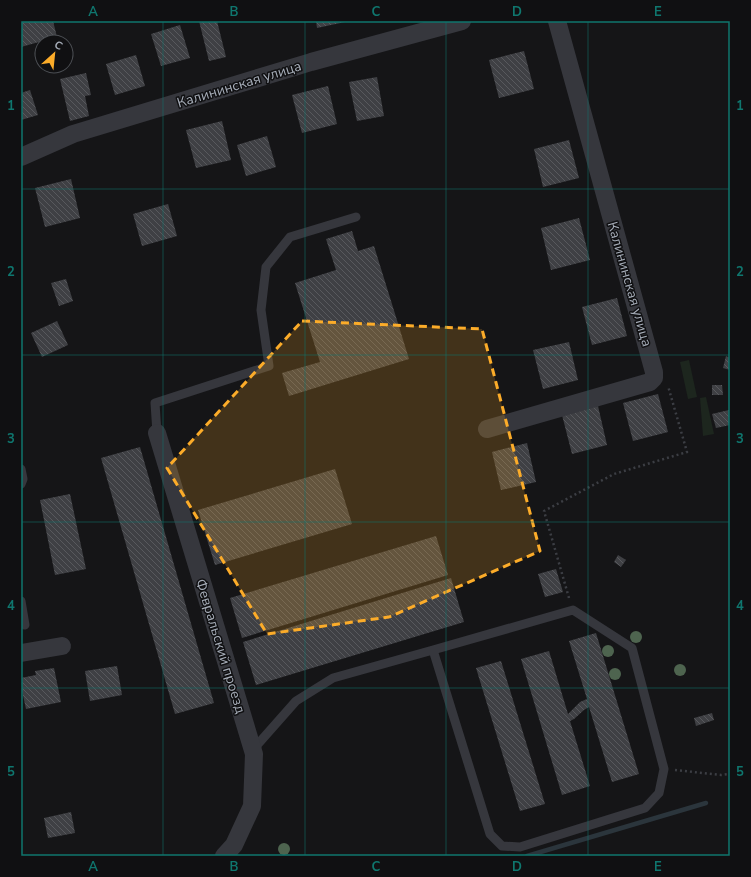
<svg xmlns="http://www.w3.org/2000/svg" width="751" height="877" font-family="'Nunito Sans',sans-serif">
  <style>
    .green { fill: #1d261e }
    .lines { fill: none; stroke-linecap: round; stroke-linejoin: round }
    .stream { stroke: #2b353c; stroke-width: 4.5 }
    .building { fill: url(#building-back-hatch) }
    .path { stroke: #3c3e44; stroke-width: 2.5; stroke-dasharray: 2 3; stroke-linecap: butt }
    .service { stroke: #36373d; stroke-width: 9 }
    .minor { stroke: #36373d; stroke-width: 18 }
    .tree { fill: #4e644f }
    .marked { fill: #fcac29; fill-opacity: 0.2; stroke: #fcac29; stroke-width: 3; stroke-dasharray: 8 5; stroke-linejoin: round }
    .grid { fill: none; stroke: #0f766e; stroke-width: 1; stroke-opacity: 0.55 }
    .labels { text-anchor: middle; stroke-width: 3; stroke-linejoin: round; paint-order: stroke }
    .street-label { font-size: 14px; fill: #a6adb8; stroke: #101012 }
    .neatline { fill: none; stroke: #0f766e; stroke-width: 1.5 }
    .grid-label { font-size: 13px; text-anchor: middle; font-weight: bold; fill: #0f766e }
  </style>
  <defs>
    <pattern id="building-back-hatch" width="6" height="6" patternUnits="userSpaceOnUse"><rect width="6" height="6" fill="#3f4044"/><path d="M-1 5l2 2M0 0l6 6M5-1l2 2" fill="none" stroke="#58595d"/></pattern>
  </defs>
  <rect width="100%" height="100%" fill="#151517"/>
  <g class="green">
    <path d="M689,360L697,397L688,399L680,362Z"/>
    <path d="M706,397L714,434L703,436L700,398Z"/>
  </g>
  <g class="lines">
    <path class="stream" d="M527,856L706,803"/>
  </g>
  <g class="building">
    <path d="M21,21H53L57,37L21,47Z"/>
    <path d="M199,21H217L226,57L209,61Z"/>
    <path d="M316,21H345V22L317,28Z"/>
    <path d="M180,25L190,58L161,66L151,34Z"/>
    <path d="M524,51L534,89L499,98L489,60Z"/>
    <path d="M136,55L145,86L115,95L106,64Z"/>
    <path d="M86,73L91,95L85,96L89,116L70,121L60,79Z"/>
    <path d="M377,77L384,116L357,121L349,82Z"/>
    <path d="M328,86L337,124L302,133L292,95Z"/>
    <path d="M30,90L38,115L21,120V93Z"/>
    <path d="M222,121L231,160L196,168L186,130Z"/>
    <path d="M267,136L276,167L246,176L237,145Z"/>
    <path d="M569,140L579,178L543,187L534,149Z"/>
    <path d="M71,179L80,218L45,227L35,188Z"/>
    <path d="M168,204L177,236L142,246L133,214Z"/>
    <path d="M579,218L590,260L551,270L541,228Z"/>
    <path d="M352,231L358,251L374,246L409,359L289,396L282,373L320,362L295,283L336,270L326,239Z"/>
    <path d="M66,279L73,301L59,306L51,283Z"/>
    <path d="M617,298L627,336L592,345L582,307Z"/>
    <path d="M57,321L68,345L42,357L31,333Z"/>
    <path d="M569,342L578,380L543,389L533,350Z"/>
    <path d="M726,356L730,358V370L723,368Z"/>
    <path d="M712,385H722L723,395H712Z"/>
    <path d="M658,394L668,432L633,441L623,403Z"/>
    <path d="M598,406L607,445L572,454L562,415Z"/>
    <path d="M729,410L730,425L716,428L712,414Z"/>
    <path d="M527,443L536,482L501,490L492,452Z"/>
    <path d="M140,447L214,703L175,714L101,458Z"/>
    <path d="M335,469L352,524L215,565L198,510Z"/>
    <path d="M70,494L86,569L55,575L40,500Z"/>
    <path d="M436,536L448,575L242,638L230,598Z"/>
    <path d="M618,555L626,560L621,567L614,562Z"/>
    <path d="M556,569L563,592L545,597L538,574Z"/>
    <path d="M451,578L464,622L256,685L243,642Z"/>
    <path d="M596,633L639,774L612,782L589,707L584,710L574,719L570,721L590,786L562,795L521,659L549,651L568,714L580,702L587,699L569,641Z"/>
    <path d="M501,661L545,804L520,811L476,668Z"/>
    <path d="M117,666L122,695L90,701L85,671Z"/>
    <path d="M54,668L61,702L26,709L21,686V678L36,675L35,671Z"/>
    <path d="M712,713L714,720L696,726L694,718Z"/>
    <path d="M71,812L75,833L48,838L44,818Z"/>
  </g>
  <g class="lines">
    <g class="path">
      <path d="M569,598L544,511L614,474L687,452L668,386"/>
      <path d="M675,770L721,775L730,774"/>
    </g>
    <g class="service">
      <path d="M157,433L155,403L269,366L261,310L266,267L290,237L356,217"/>
      <path d="M21,469L23,479L21,484"/>
      <path d="M21,601L25,625"/>
      <path d="M254,753L258,744L296,701L333,678L433,650L573,610L632,648L664,769L659,793L645,808L520,847L502,846L490,834L433,650"/>
    </g>
    <g class="minor">
      <path d="M21,157L73,134L311,62L462,21"/>
      <path d="M487,429L650,382L654,378V372L557,21"/>
      <path d="M157,433L254,754L252,806L234,845L224,856"/>
      <path d="M21,653L62,646"/>
    </g>
  </g>
  <g class="tree">
    <circle cx="636" cy="637" r="6"/>
    <circle cx="608" cy="651" r="6"/>
    <circle cx="680" cy="670" r="6"/>
    <circle cx="615" cy="674" r="6"/>
    <circle cx="284" cy="849" r="6"/>
  </g>
  <path class="marked" d="M302,321L482,329L540,551L389,617L267,634L167,468Z"/>
  <path class="grid" d="M163,21V856M305,21V856M446,21V856M588,21V856M21,189H730M21,355H730M21,522H730M21,688H730"/>
  <g class="labels">
    <g class="street-label">
      <text transform="translate(239 84) rotate(-17)" y="5">Калининская улица</text>
      <text transform="translate(630 284) rotate(74)" y="5">Калининская улица</text>
      <text transform="translate(221 646) rotate(73)" y="5">Февральский проезд</text>
    </g>
  </g>
  <rect width="751" height="877" fill="none" stroke="#101012" stroke-width="44"/>
  <g transform="translate(54 54) rotate(27)"><circle r="19" fill="#101012" stroke="#4c4f54"/>
  <path d="M0-3L7 15L0 10L-7 15Z" fill="#fcac29"/>
  <text y="-6" font-size="11" font-weight="bold" text-anchor="middle" fill="#a6adb8">С</text>
  </g>
  <rect x="22" y="22" width="707" height="833" class="neatline"/>
  <g class="grid-label">
    <text x="93" y="16">A</text>
    <text x="234" y="16">B</text>
    <text x="376" y="16">C</text>
    <text x="517" y="16">D</text>
    <text x="658" y="16">E</text>
    <text x="11" y="110">1</text>
    <text x="740" y="110">1</text>
    <text x="11" y="276">2</text>
    <text x="740" y="276">2</text>
    <text x="11" y="443">3</text>
    <text x="740" y="443">3</text>
    <text x="11" y="610">4</text>
    <text x="740" y="610">4</text>
    <text x="11" y="776">5</text>
    <text x="740" y="776">5</text>
    <text x="93" y="871">A</text>
    <text x="234" y="871">B</text>
    <text x="376" y="871">C</text>
    <text x="517" y="871">D</text>
    <text x="658" y="871">E</text>
  </g>
</svg>
